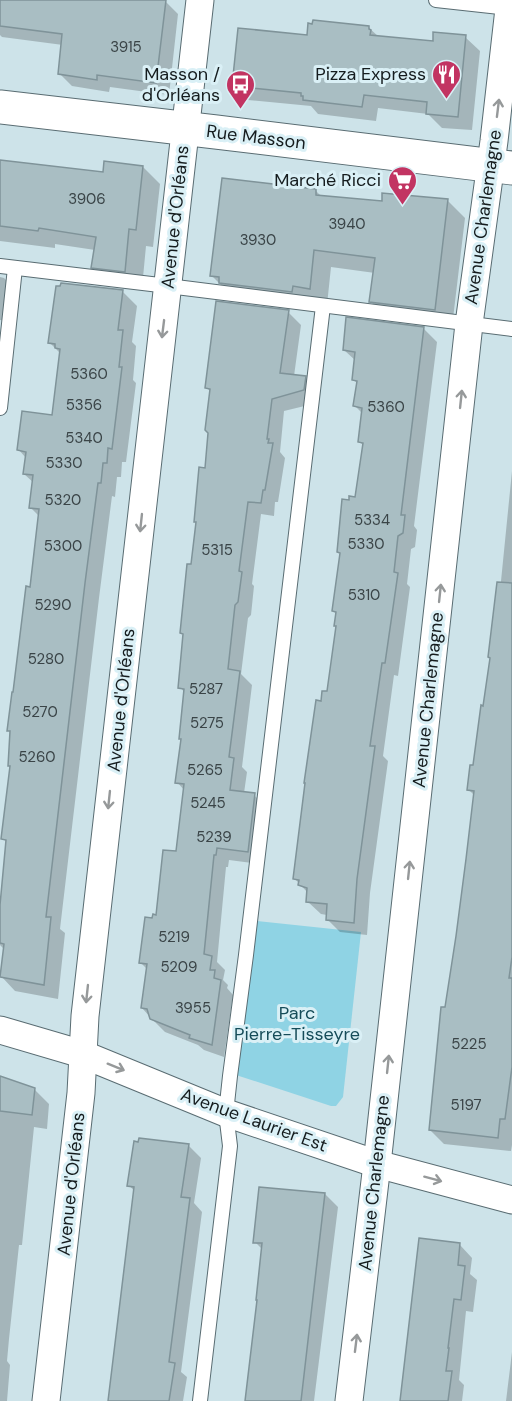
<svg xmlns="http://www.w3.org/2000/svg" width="512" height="1401" font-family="'DM Sans',sans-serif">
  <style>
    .green { fill: #8fd3e4 }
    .shadow { fill: #0003 }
    .building { fill: #a9bec3; stroke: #7f9399; stroke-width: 1.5 }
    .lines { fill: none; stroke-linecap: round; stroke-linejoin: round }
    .lane-casing { stroke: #596c72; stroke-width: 16 }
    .street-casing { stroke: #596c72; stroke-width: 29 }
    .secondary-casing { stroke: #596c72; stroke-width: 35 }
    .lane { stroke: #fff; stroke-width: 14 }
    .street { stroke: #fff; stroke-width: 27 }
    .secondary { stroke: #fff; stroke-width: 33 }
    .oneway { stroke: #96999a }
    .labels { text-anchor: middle; stroke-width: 6; stroke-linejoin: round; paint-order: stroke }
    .number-label { font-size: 15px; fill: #3a4447 }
    .poi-label { font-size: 18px; fill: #151c1e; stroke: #daf0f6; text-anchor: end }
    .street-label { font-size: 18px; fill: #151c1e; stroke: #daf0f6 }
    .park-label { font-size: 18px; fill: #164c59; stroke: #daf0f6 }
  </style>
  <rect width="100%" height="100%" fill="#cde3e9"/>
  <path class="green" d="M257,921L361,932L343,1097L336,1106H331L236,1075Z"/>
  <g class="shadow">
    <path d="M0,0H155L165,1L178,14L169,95L110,87L109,92L72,86L59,73L63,45L2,37L0,35Z"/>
    <path d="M368,27L379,37L434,42L465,37L480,51L472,130L442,128L428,114L378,108L376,121L318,114L311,106L248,100L234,85L308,37Z"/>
    <path d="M0,162L105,174L143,167L160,184L153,247L146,246L142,288L110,284L93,267L95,250L55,244V248L0,241Z"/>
    <path d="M316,191L322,197L383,203L447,200L465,218L452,327L389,319L371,302L375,273L331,267L327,305L229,293L212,276Z"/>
    <path d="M0,277L4,278L17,291L14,322L0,320Z"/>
    <path d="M122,291L137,306L132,342L136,346L133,380L136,383L126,462H122L121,477H117L115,497L112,496L99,598L60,929L65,933L58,999L15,991L1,976L5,950L0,945V922L7,843L3,838L11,768L9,766L11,733L9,730L32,589L40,517L31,508L34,483L24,474L26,458L19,450L54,416L61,354L50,343Z"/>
    <path d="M288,312L301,325L294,376L305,377L318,390L317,403L284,411L280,452L285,458L278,502H275L274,516L261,514L252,584L254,586L251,615L248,618L241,674L252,685L242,767L247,772L244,793L254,795L267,808L261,864L229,860L228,867H226L217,962L225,970L223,980L228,985L227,988L233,995L224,1057L204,1050L198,1045L165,1032L151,1018L142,1008L148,970L141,963L153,920L157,916L178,852L185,791L177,782L182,740L180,738L185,693L180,687L192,566L206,470L211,392L207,388Z"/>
    <path d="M423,328L437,342L414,526L417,530L415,547L411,549L407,584L410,587L398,676L394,675L383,756L388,761L370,893L367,935L340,932L327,919V915L321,914L307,901L308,893L295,879L322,703L329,693L338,627L337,614L333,611L341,554L338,552L350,501L356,499L364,446L359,441L363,414L355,406L358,384L354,380L356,361L344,350Z"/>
    <path d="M512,471V1145L511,1151L444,1144L430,1130L446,1009L458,936L475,796L468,789L475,766L484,707L500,591Z"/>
    <path d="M0,1077L34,1089L49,1104L47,1129L34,1127L22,1245H19L9,1339L7,1361L10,1365L7,1401H0Z"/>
    <path d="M188,1145L201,1158L194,1203L202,1212L181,1372L187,1377L183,1401H109L135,1192L129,1185Z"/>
    <path d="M325,1194L338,1207L314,1401H246L263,1250L255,1242Z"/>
    <path d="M460,1245L472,1258L470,1274L477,1280L473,1312L466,1311L459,1380L464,1385L462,1401H402Z"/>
    <path d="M512,1352V1401H506Z"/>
  </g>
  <g class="building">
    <path d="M0,0H166L156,83L97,75V80L58,74L62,34L0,26Z"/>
    <path d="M313,20L369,26V29L371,30L370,35L433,41V32L466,35L458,117L426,114L427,102L364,95L362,107L303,100V96H301V93L232,86L238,28L307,35L308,23L312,24Z"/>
    <path d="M0,160L103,172L104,161L143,166L136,230L129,229L125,272L91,268L96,237L39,228L38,231L0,226Z"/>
    <path d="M222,178L316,189V195L382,201V193L448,199L435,310L369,302L375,258L314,250L310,289L293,286L292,292L219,283V277L210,276Z"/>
    <path d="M61,283L123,290L118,330H123L119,367H122L112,449L108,448L107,463H103L101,483H98L85,583L46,917H51L44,985L0,977L4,944L0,943V905L6,840L1,839L10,766H8L10,731H7L12,692H13L26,586L30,587L39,509L29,508L33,475L23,474L26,452L17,450L22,411L52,415L60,349L55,348V344L48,343L56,286H60Z"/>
    <path d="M216,301L289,310L280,373L306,376L304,390L272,399L267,439H269L268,443H273L265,490H263L261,503L248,502L239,571L242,572L238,602L235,605L228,669L240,671L229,757L234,758L230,790L255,793L248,852L217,848L216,855H214L204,954L212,956L210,970H215L214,978L221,980L212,1045L189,1038L190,1035L150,1019L147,1009L141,1008L147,964L139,963L145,917L152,918L153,914L156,915L163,850L176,851L184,784L175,783L181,739H179L184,689L178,688L183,634L180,633L187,564H191L196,522H194L199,467L205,468L208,433L205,430L210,389L205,388Z"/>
    <path d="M346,317L424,327L401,515H405L403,533L398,536L394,572L398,573L385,663H382L370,746H375L357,879L354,923L326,920L327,904L306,902L307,888L298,885L299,880L293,879L305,783H304L316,700L321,701L322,691H327L336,626H334L336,612L332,611L340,553L337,552L342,499L349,500V496L355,497L363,443L358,442L362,408L353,406L357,381L352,380L355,352L343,350Z"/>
    <path d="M497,582L512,583V957L509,978H512V1067L505,1119H500L498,1138L429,1130L441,1007H445L456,936L466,859L474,791L467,790L470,765H473L481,705L483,706L490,658L488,657Z"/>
    <path d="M0,1076L35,1088L32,1115L0,1111Z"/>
    <path d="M139,1138L189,1144L181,1197L190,1198L169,1362L175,1363L169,1401H108L134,1187L127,1186L134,1141L138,1142Z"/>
    <path d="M259,1187L325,1193L301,1401H245L257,1300H256L262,1243H253Z"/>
    <path d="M419,1238L460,1243L458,1265L465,1266L461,1300L454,1299L448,1348H449L446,1371H452L448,1401H400Z"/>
  </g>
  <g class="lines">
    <defs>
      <g id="lane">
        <path d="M436,0L509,8"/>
        <path d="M0,266L168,286L512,329"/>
        <path d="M0,408L15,268"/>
        <path d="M200,1401L230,1146L226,1113L230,1076L246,955L323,306"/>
      </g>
      <g id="street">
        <path d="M0,1030L82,1054L226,1113L377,1164L512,1200"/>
        <path d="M46,1401L81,1093L85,1016L200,0"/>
        <path d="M349,1401L377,1164L469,324L494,141L510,0"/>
      </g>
      <path id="secondary" d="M0,107L216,132L512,168"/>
    </defs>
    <use href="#lane" class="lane-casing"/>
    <use href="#street" class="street-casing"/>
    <use href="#secondary" class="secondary-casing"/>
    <use href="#lane" class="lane"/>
    <use href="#street" class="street"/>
    <use href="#secondary" class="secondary"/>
  </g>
  <defs><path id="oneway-shaft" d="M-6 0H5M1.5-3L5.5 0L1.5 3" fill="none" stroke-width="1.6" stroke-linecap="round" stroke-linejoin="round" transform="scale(1.5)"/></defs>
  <g class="oneway">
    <use href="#oneway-shaft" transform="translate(498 108) rotate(-83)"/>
    <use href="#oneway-shaft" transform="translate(163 329) rotate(97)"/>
    <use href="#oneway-shaft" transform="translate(461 399) rotate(-84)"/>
    <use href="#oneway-shaft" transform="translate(141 523) rotate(96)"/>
    <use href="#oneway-shaft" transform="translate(440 593) rotate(-84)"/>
    <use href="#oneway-shaft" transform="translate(109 800) rotate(96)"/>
    <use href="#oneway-shaft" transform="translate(409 870) rotate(-84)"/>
    <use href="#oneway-shaft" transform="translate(87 994) rotate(96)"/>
    <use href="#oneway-shaft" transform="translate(388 1064) rotate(-84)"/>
    <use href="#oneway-shaft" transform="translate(116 1067) rotate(22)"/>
    <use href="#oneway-shaft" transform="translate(433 1179) rotate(15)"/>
    <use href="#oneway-shaft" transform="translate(356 1343) rotate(-83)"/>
  </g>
  <defs>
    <symbol id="restaurant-pin" viewBox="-11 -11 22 30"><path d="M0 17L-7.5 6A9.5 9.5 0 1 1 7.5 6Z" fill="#c23462" stroke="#daf0f6"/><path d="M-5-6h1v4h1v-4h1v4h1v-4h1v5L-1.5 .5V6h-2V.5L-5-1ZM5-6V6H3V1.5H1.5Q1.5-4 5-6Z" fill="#fff"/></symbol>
    <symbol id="bus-pin" viewBox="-11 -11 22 30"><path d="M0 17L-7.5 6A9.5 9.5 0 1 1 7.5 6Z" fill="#c23462" stroke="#daf0f6"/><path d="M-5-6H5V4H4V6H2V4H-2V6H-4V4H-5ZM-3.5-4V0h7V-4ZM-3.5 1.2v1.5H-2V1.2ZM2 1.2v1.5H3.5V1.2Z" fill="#fff"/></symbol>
    <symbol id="supermarket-pin" viewBox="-11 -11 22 30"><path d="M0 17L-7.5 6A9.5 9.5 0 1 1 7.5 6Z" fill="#c23462" stroke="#daf0f6"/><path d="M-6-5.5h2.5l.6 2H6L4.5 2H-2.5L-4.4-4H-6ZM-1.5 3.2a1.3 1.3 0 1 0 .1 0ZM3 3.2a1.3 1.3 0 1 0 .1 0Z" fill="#fff"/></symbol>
  </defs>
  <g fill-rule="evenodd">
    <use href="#restaurant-pin" x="430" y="58" width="33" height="45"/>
    <use href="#bus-pin" x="224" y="68" width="33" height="45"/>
    <use href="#supermarket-pin" x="386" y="164" width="33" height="45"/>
  </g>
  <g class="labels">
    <g class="number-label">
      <text x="126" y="52">3915</text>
      <text x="87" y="204">3906</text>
      <text x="347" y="229">3940</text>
      <text x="258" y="245">3930</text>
      <text x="89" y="379">5360</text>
      <text x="84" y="410">5356</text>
      <text x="386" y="412">5360</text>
      <text x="84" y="443">5340</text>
      <text x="64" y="468">5330</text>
      <text x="63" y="505">5320</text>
      <text x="372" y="525">5334</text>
      <text x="366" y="549">5330</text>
      <text x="63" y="551">5300</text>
      <text x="217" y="555">5315</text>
      <text x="364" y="600">5310</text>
      <text x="53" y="610">5290</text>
      <text x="46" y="664">5280</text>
      <text x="206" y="694">5287</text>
      <text x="40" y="717">5270</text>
      <text x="207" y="728">5275</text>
      <text x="37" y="762">5260</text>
      <text x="205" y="775">5265</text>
      <text x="208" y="808">5245</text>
      <text x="214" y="842">5239</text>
      <text x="174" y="942">5219</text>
      <text x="179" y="972">5209</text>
      <text x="193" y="1013">3955</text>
      <text x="469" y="1049">5225</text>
      <text x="466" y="1110">5197</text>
    </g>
    <g class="poi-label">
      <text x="220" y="80">Masson /<tspan x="220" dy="21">d'Orléans</tspan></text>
      <text x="426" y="80">Pizza Express</text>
      <text x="381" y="186">Marché Ricci</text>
    </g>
    <g class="street-label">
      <text transform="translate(256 137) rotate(7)" y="6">Rue Masson</text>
      <text transform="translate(175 217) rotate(-84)" y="6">Avenue d'Orléans</text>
      <text transform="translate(483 217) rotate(-82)" y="6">Avenue Charlemagne</text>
      <text transform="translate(121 700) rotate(-84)" y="6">Avenue d'Orléans</text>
      <text transform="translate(428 700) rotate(-84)" y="6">Avenue Charlemagne</text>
      <text transform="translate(254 1120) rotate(20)" y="6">Avenue Laurier Est</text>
      <text transform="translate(374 1183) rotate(-84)" y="6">Avenue Charlemagne</text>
      <text transform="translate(71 1184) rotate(-84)" y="6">Avenue d'Orléans</text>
    </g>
    <g class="park-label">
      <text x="297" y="1019">Parc<tspan x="297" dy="21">Pierre-Tisseyre</tspan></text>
    </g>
  </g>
</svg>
